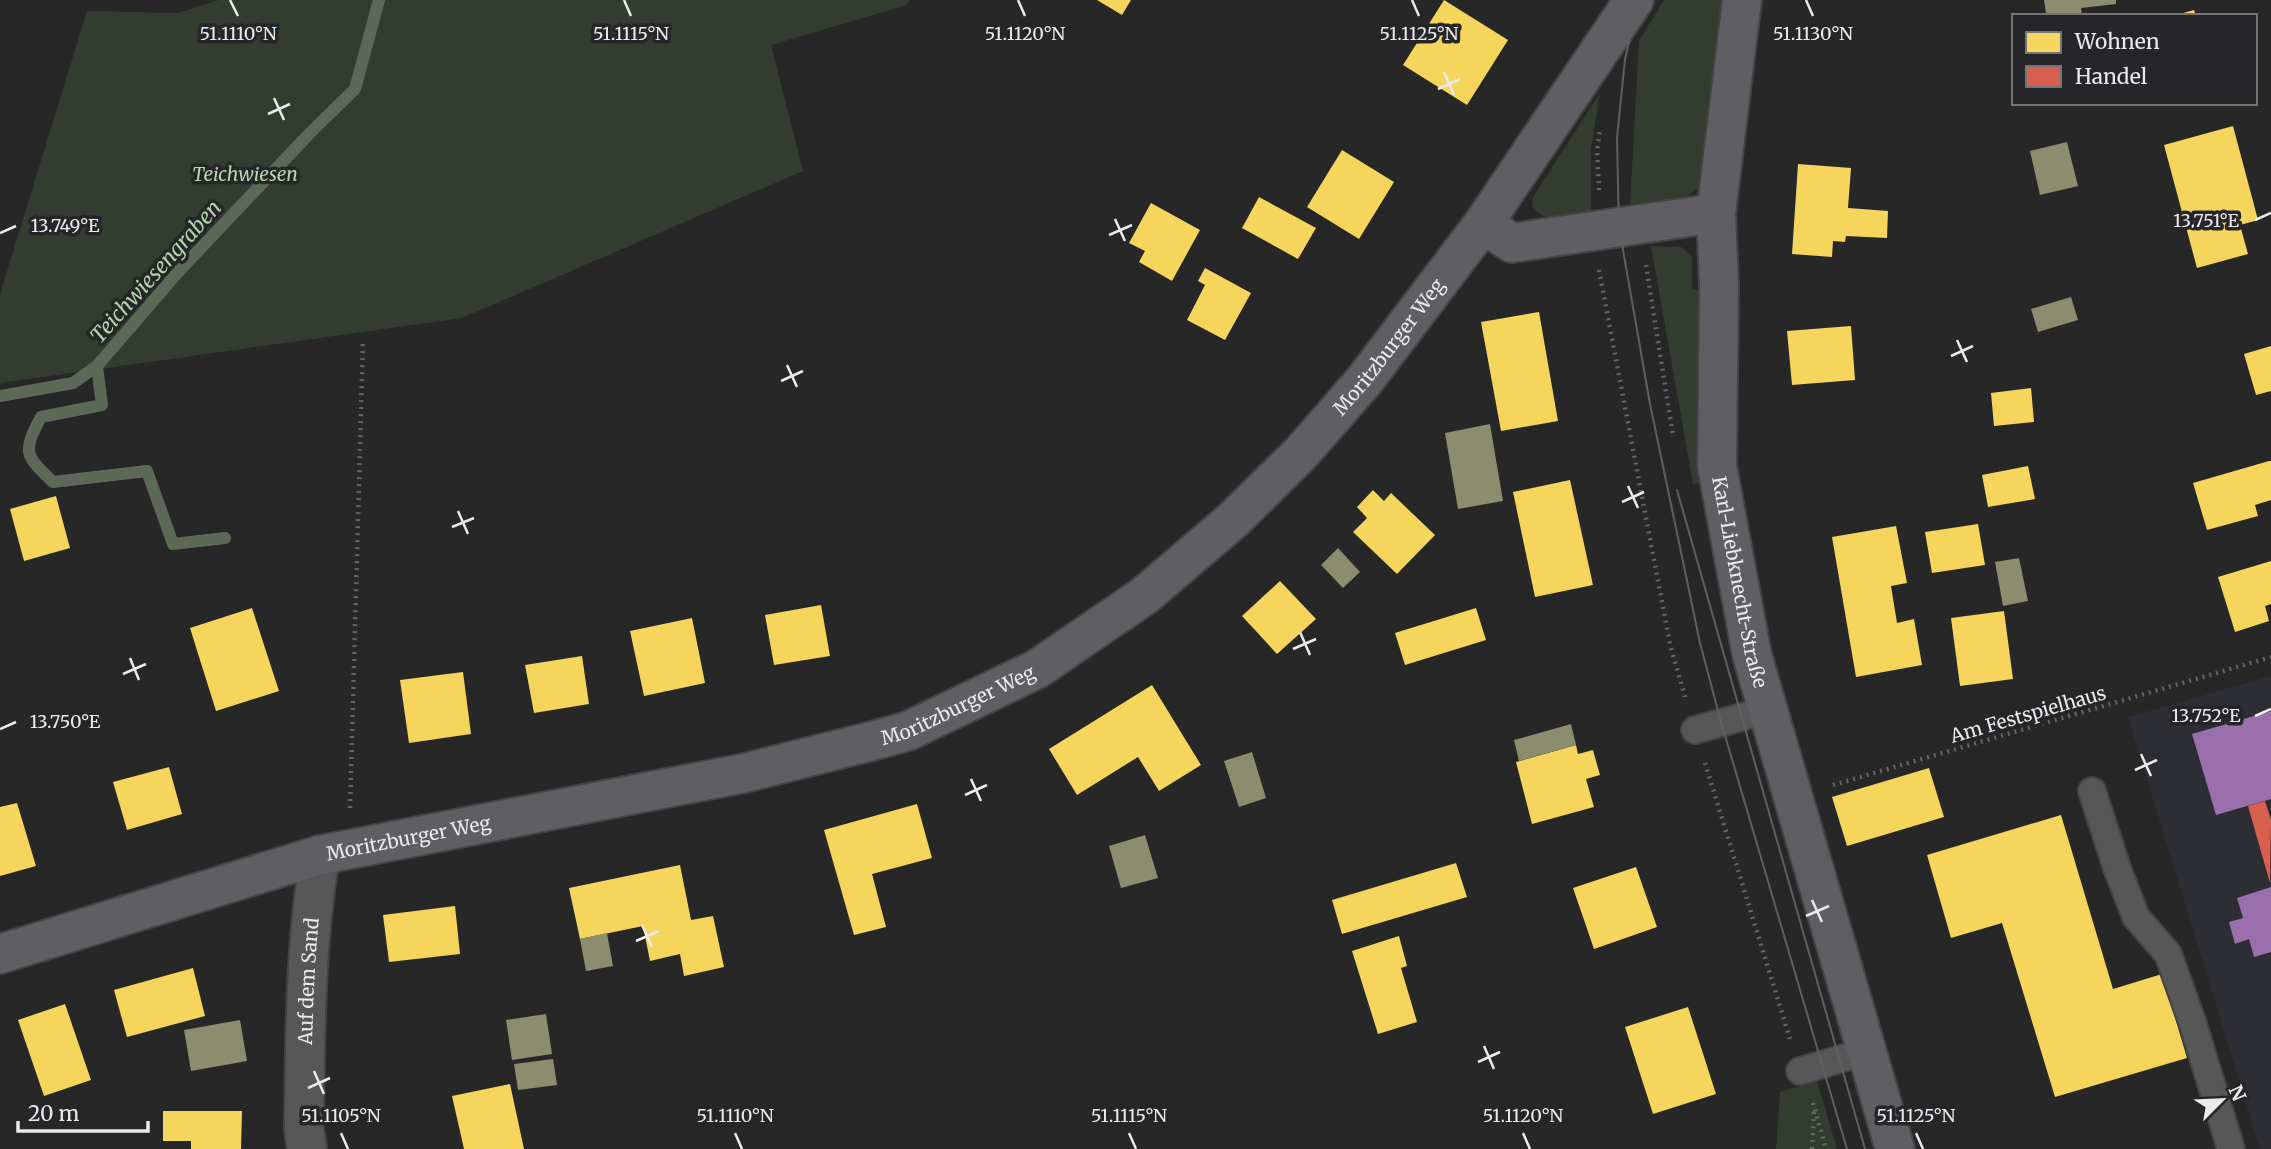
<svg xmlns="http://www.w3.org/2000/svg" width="2271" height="1149" font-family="Merriweather,serif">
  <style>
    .built { fill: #2d2d34 }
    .green { fill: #323d30 }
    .homes { fill: #f6d55c }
    .shops { fill: #d6604d }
    .offices { fill: #9970ab }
    .industry { fill: #8c8c6e }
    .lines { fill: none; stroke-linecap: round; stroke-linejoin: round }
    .stream { stroke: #5a6a56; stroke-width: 12 }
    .lane-casing { stroke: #444445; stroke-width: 30 }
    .street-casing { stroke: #444445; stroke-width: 42 }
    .secondary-casing { stroke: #444445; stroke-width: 42 }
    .path { stroke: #646465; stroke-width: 4.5; stroke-dasharray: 2 5; stroke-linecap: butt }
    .lane { stroke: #575758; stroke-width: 26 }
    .street { stroke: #575758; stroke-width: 38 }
    .secondary { stroke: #5e5e63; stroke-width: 38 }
    .tram { stroke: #606060; stroke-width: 2 }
    .ticks { fill: none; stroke: #eaeaec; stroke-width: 2.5 }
    .labels { text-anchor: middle; stroke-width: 7; stroke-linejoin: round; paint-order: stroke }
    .park-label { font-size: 19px; font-style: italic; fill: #b5d9ac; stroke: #262629 }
    .street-label { font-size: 19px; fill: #eaeaec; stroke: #262629 }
    .water-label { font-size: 21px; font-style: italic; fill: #b0d4a8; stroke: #262629 }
    .ticks-label { font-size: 18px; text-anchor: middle; fill: #eaeaec; stroke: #262629; stroke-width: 7; stroke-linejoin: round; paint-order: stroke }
  </style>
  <rect width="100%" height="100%" fill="#272728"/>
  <path class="built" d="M2271,676V1149H2260L2128,717Z"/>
  <g class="green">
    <path d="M219,0H910L907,5L771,45L803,171L462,318L0,383V294L87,11L178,13Z"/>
    <path d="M1664,0H1725L1706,168L1698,189L1683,198L1630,204L1639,41Z"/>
    <path d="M1600,93L1591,149V212C1569,217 1548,227 1532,206L1533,197Z"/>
    <path d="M1651,246L1681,247L1692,257V289L1702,290L1710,481L1693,484Z"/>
    <path d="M1817,1081L1837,1149H1776L1780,1092Z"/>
  </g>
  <g class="homes">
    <path d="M1097,0H1131L1122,15Z"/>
    <path d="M1444,0L1508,40L1467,105L1403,65Z"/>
    <path d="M2194,10L2196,16H2176V15Z"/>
    <path d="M2233,126L2258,220L2240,225L2248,254L2197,268L2164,145Z"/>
    <path d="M1342,150L1394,182L1359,239L1307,207Z"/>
    <path d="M1798,164L1851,168L1848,208L1888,211L1887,238L1846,236L1845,242L1833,241L1832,257L1792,254Z"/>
    <path d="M1259,197L1316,228L1298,259L1242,228Z"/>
    <path d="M1151,203L1200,230L1172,281L1139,262L1145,251L1129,243Z"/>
    <path d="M1205,268L1251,293L1225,340L1187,320L1205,285L1198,281Z"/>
    <path d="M1539,312L1558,421L1501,431L1481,322Z"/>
    <path d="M1851,326L1855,380L1792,385L1787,331Z"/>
    <path d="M2271,346V391L2256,395L2244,354Z"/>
    <path d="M2031,388L2034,422L1994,426L1991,393Z"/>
    <path d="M2269,461H2271V500L2255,505L2258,516L2207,530L2193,483Z"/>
    <path d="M2028,466L2035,499L1988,507L1982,475Z"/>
    <path d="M1570,480L1593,585L1535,597L1513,492Z"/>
    <path d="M1373,490L1384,501L1391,493L1435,535L1397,574L1353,532L1367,518L1357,507Z"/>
    <path d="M56,496L70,548L24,561L10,509Z"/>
    <path d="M1978,524L1985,565L1932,573L1925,532Z"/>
    <path d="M1896,526L1907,583L1891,586L1897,623L1914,619L1922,665L1856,677L1832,537Z"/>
    <path d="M2271,561V604L2265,606L2269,621L2235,632L2218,577Z"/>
    <path d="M1280,581L1316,619L1277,654L1242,616Z"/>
    <path d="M821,605L830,656L774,665L765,615Z"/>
    <path d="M252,608L279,691L216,711L190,628Z"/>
    <path d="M1476,608L1486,640L1405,665L1395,633Z"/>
    <path d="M2004,611L2013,679L1960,686L1951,618Z"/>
    <path d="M692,618L705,683L644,696L630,631Z"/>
    <path d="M582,656L589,704L534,713L525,665Z"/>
    <path d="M463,672L471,734L409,743L400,680Z"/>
    <path d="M1152,685L1201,765L1159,791L1138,757L1077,795L1049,749Z"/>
    <path d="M1576,745L1578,754L1593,750L1596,761L1600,775L1586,779L1594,807L1532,824L1516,762Z"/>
    <path d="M169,767L182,814L127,830L113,782Z"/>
    <path d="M1929,768L1944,817L1847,846L1832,797Z"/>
    <path d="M17,803L36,866L0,876V807Z"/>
    <path d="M917,804L932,858L872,874L886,927L854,935L824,830Z"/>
    <path d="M2061,815L2113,989L2162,974L2187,1058L2055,1097L2002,923L1951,938L1927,855Z"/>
    <path d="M1456,863L1467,897L1342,934L1332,900Z"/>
    <path d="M680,865L691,920L713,916L724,967L684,976L680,954L650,961L643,926L580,939L569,888Z"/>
    <path d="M1636,867L1657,927L1594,949L1573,888Z"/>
    <path d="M455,906L460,954L389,962L383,915Z"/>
    <path d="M1399,936L1407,966L1401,968L1417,1022L1378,1034L1352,951Z"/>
    <path d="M193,968L205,1016L127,1037L114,990Z"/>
    <path d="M65,1004L91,1080L44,1096L18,1020Z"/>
    <path d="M1688,1007L1716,1094L1653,1114L1625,1027Z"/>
    <path d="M510,1084L524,1149H464L452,1096Z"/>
    <path d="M163,1111H242L241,1149H191V1141H163Z"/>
  </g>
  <path class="shops" d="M2265,801L2271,820L2270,883L2248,806Z"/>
  <g class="offices">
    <path d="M2271,711V799L2216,815L2192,734Z"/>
    <path d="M2271,887V952L2254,957L2249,939L2235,944L2229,922L2243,918L2237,898Z"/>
  </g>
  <g class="industry">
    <path d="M2044,0H2116V4L2081,8L2082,16H2038V14L2046,13Z"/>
    <path d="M2067,142L2078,186L2040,195L2030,151Z"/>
    <path d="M2071,297L2078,320L2038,332L2031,309Z"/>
    <path d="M1490,424L1503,501L1458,509L1445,433Z"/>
    <path d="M1338,548L1360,572L1343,588L1321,565Z"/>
    <path d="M2019,558L2028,601L2003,606L1995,562Z"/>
    <path d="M1571,724L1576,745L1519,761L1514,740Z"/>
    <path d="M1252,752L1266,798L1239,807L1224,761Z"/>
    <path d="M1145,835L1158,878L1121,888L1109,846Z"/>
    <path d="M607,933L613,966L586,971L580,939Z"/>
    <path d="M546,1014L552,1054L512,1060L506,1020Z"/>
    <path d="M240,1020L247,1061L191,1071L184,1030Z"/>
    <path d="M553,1059L557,1085L518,1090L514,1064Z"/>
  </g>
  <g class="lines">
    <g class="stream">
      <path d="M97,366L102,405L41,417C22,453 25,455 53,482L147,471L173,544L225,538"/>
      <path d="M0,396L73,383L97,366L179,271L310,133L355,89L379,0"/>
    </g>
    <defs>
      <g id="lane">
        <path d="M1695,730L1767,710"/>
        <path d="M2092,791L2117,868L2136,917L2168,954L2193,1024L2231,1149"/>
        <path d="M1800,1071L1867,1051"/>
      </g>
      <g id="street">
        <path id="s1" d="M307,1149L304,1129C305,1038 305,946 320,855"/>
      </g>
      <g id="secondary">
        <path id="s2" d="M1742,0L1716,213L1719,285L1717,466L1752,655L1895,1149"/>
        <path d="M1483,224L1512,243L1716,213"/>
        <path id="s3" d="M0,954L320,855L745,773L872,741L908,731L1037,669L1144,596L1233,520L1301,453L1364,381L1483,224L1634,0"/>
      </g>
    </defs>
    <use href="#lane" class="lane-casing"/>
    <use href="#street" class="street-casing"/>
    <use href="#secondary" class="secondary-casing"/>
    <g class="path">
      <path d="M1599,190L1597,151L1600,129"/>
      <path d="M1646,265L1673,436"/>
      <path d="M1599,270L1670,644L1685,697"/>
      <path d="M1705,763L1790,1039"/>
      <path d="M1833,785L2271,657"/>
      <path d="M350,808L363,341"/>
      <path d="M1813,1103L1826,1149"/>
      <path d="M1812,1149L1814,1109"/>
    </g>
    <use href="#lane" class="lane"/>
    <use href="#street" class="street"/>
    <use href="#secondary" class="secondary"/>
    <g class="tram">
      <path d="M1639,0L1625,59L1617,138L1619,227L1650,404L1700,643L1721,722L1847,1149"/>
      <path d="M1677,490L1865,1149"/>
    </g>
  </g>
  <path class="ticks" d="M230,0L238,16M624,0L631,16M1018,0L1025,16M1412,0L1419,16M1806,0L1813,16M1444,72L1454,95M1438,89L1460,79M274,98L284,120M268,114L290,104M1115,219L1125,241M2255,220L2271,213M0,233L16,226M1109,235L1132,225M1957,340L1967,362M1951,356L1973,346M787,365L797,387M781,381L803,371M1628,486L1638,508M1622,502L1644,492M458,511L468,534M452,527L474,518M1300,632L1310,655M1293,649L1316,639M130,658L139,680M123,674L146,664M2255,716L2271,709M0,729L16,722M2141,754L2151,776M2135,770L2157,760M971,779L981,801M965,795L987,785M1812,900L1822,922M1806,916L1829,906M642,925L652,947M636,941L659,931M1484,1046L1494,1069M1478,1062L1500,1052M314,1071L324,1094M308,1088L330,1078M341,1133L348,1149M735,1133L742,1149M1129,1133L1136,1149M1523,1133L1530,1149M1916,1133L1923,1149"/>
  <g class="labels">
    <g class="park-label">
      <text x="245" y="181">Teichwiesen</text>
    </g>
    <g class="street-label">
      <text dy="7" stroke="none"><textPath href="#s3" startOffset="1559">Moritzburger Weg</textPath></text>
      <text dy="7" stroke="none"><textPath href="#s2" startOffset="586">Karl-Liebknecht-Straße</textPath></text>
      <text dy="7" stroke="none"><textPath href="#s3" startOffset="992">Moritzburger Weg</textPath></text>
      <text transform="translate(2028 714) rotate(-16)" y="7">Am Festspielhaus</text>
      <text dy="7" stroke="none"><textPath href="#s3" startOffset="425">Moritzburger Weg</textPath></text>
      <text dy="7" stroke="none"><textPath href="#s1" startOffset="168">Auf dem Sand</textPath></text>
    </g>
    <g class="water-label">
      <text transform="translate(156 272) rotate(-48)" y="7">Teichwiesengraben</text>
    </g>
  </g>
  <g class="ticks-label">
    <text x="238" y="40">51.1110°N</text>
    <text x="631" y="40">51.1115°N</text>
    <text x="1025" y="40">51.1120°N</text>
    <text x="1419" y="40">51.1125°N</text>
    <text x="1813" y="40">51.1130°N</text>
    <text x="2206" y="227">13.751°E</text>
    <text x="65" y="232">13.749°E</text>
    <text x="2206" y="722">13.752°E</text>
    <text x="65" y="728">13.750°E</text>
    <text x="341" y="1122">51.1105°N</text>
    <text x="735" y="1122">51.1110°N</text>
    <text x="1129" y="1122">51.1115°N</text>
    <text x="1523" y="1122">51.1120°N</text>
    <text x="1916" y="1122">51.1125°N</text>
  </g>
  <rect x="2012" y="14" width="245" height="91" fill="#262629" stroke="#747477" stroke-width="2"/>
  <rect x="2026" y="32" width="35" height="21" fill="#f6d55c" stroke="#747477" stroke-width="2"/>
  <text x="2075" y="49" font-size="21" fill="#eaeaec">Wohnen</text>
  <rect x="2026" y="66" width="35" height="21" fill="#d6604d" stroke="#747477" stroke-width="2"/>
  <text x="2075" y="84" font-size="21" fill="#eaeaec">Handel</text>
  <g transform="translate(2222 1100) rotate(66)" stroke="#262629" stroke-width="5" paint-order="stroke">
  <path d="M0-5L12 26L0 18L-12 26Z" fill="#eaeaec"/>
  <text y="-10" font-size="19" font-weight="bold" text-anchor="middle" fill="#eaeaec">N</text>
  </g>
  <path d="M18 1121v10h130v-10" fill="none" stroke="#eaeaec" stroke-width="3.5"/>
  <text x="28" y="1121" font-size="21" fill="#eaeaec" stroke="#262629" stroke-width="5" paint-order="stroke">20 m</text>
</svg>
